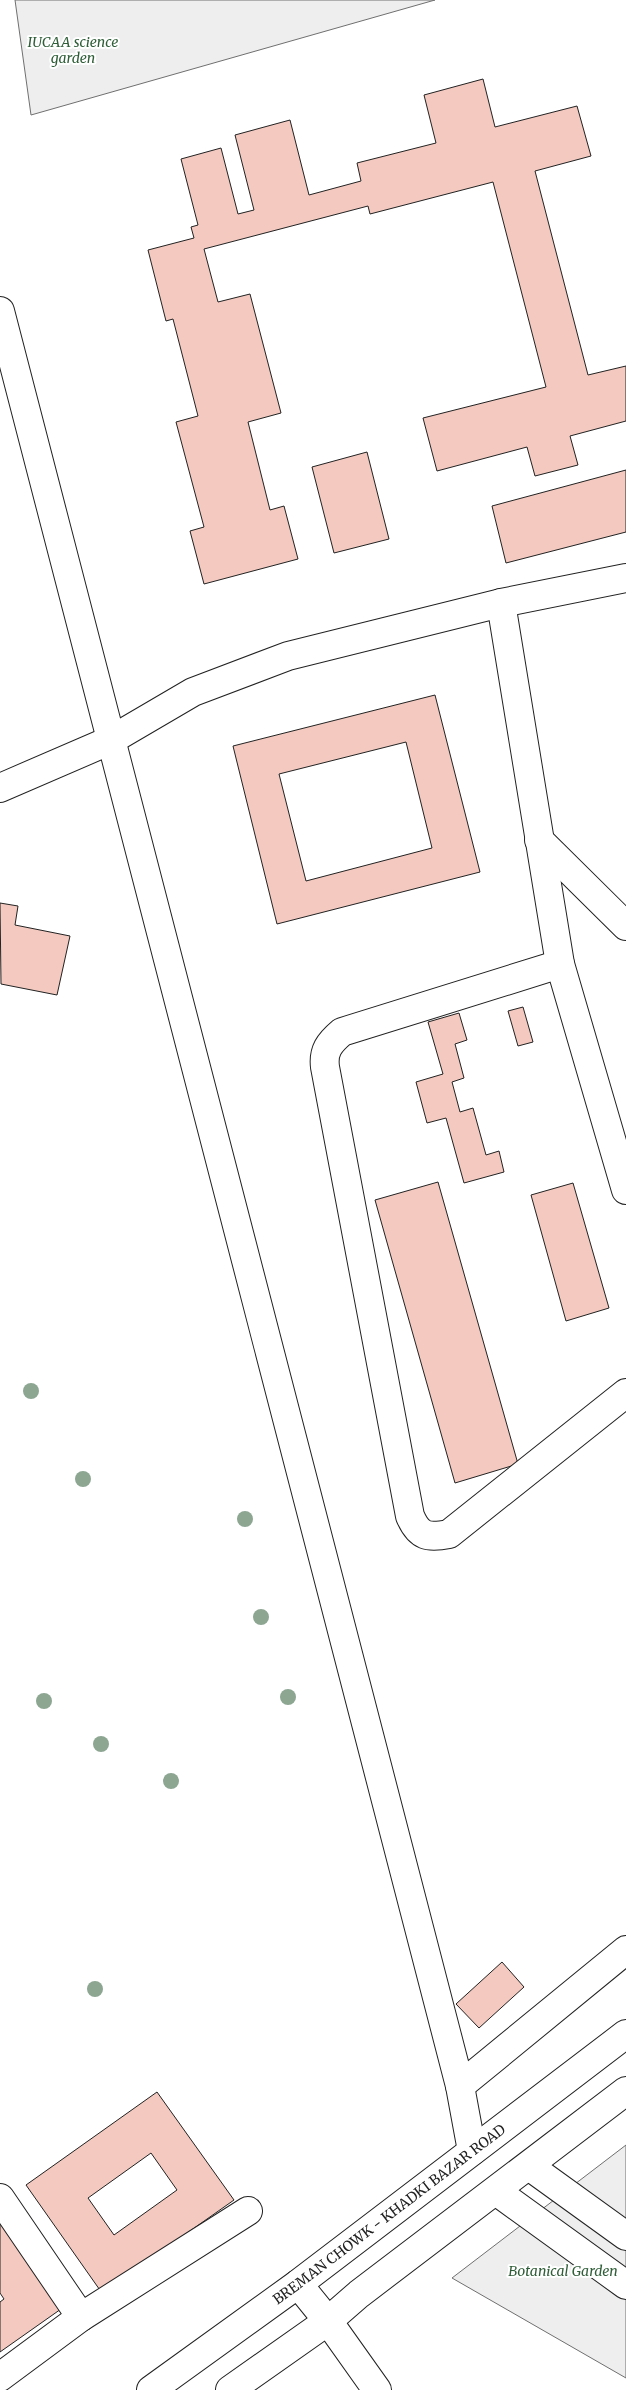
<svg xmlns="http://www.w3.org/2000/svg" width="626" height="2390" font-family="Merriweather,serif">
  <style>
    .green { fill: #eee; stroke: #6f6f6f }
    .building { fill: #f3c9c0; stroke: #222; fill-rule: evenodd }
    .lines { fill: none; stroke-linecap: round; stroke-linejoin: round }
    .minor-casing { stroke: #222; stroke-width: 30 }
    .major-casing { stroke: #222; stroke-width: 30 }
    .minor { stroke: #fff; stroke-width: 28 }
    .major { stroke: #fff; stroke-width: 28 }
    .tree { fill: #8da692 }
    .labels { text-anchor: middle; stroke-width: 4; stroke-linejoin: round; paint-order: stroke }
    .park-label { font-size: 14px; font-style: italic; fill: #2f5e38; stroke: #fff }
    .street-label { font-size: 14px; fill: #222; stroke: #fff }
  </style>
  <rect width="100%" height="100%" fill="#fff"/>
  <g class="green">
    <path d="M15,0H435L31,115Z"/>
    <path d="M626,2145V2378L452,2278Z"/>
  </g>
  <g class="building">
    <path d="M483,79L495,127L577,106L591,156L535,171L588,375L626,366V421L570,436L578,465L535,476L527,447L437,471L423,418L546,387L493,182L370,214L368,206L204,249L218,302L250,294L281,413L248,422L270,510L284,506L298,559L204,584L190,531L204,527L176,422L198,416L173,319L166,321L148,250L194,238L191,227L198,225L181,159L221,148L238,214L254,210L235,135L290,120L309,195L361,181L357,163L436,143L424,95Z"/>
    <path d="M367,452L389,539L334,553L312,467Z"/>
    <path d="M626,470V532L506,563L492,506Z"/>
    <path d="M435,695L480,872L277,924L233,746ZM406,742L432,848L306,881L279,774Z"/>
    <path d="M0,903L18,906L15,925L70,936L57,995L1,984Z"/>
    <path d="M523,1007L533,1042L518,1046L508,1011Z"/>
    <path d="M459,1013L467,1040L455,1044L464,1078L452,1082L460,1112L473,1108L486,1155L499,1151L504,1172L464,1183L446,1118L427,1123L416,1082L443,1074L428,1022Z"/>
    <path d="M438,1182L518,1464L455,1483L375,1200Z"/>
    <path d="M573,1183L609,1308L566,1321L531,1195Z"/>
    <path d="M502,1962L524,1987L479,2028L456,2004Z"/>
    <path d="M157,2092L234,2200L102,2293L26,2185ZM151,2153L177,2190L114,2235L88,2198Z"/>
    <path d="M0,2223L61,2309L0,2352V2302L4,2299L0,2293Z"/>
  </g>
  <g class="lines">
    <defs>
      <g id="minor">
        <path d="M0,311L460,2086L626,1950"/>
        <path d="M626,578L501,603L560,964L626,1190"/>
        <path d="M0,788L111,740L193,692L288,656L501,603"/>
        <path d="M539,840L626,926"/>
        <path d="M560,964L342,1032C329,1043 323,1051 325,1067L410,1516C419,1537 428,1538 449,1534L626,1393"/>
        <path d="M460,2086L472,2151"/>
        <path d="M529,2166L626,2236"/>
        <path d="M496,2191L626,2285"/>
        <path d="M0,2198L81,2317"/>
        <path d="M328,2321L377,2390"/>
        <path d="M0,2377L81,2317L248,2211"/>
      </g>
      <g id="major">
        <path d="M298,2284L328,2321"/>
        <path id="s1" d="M151,2390L298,2284L626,2034"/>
        <path d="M230,2390L328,2321L359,2294L626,2091"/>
      </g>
    </defs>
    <use href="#minor" class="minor-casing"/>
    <use href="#major" class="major-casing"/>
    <use href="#minor" class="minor"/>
    <use href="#major" class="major"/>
  </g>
  <g class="tree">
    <circle cx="31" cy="1391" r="8"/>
    <circle cx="83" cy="1479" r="8"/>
    <circle cx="245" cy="1519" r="8"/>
    <circle cx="261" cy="1617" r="8"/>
    <circle cx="288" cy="1697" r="8"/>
    <circle cx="44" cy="1701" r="8"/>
    <circle cx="101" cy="1744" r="8"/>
    <circle cx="171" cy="1781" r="8"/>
    <circle cx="95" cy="1989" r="8"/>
  </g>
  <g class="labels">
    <g class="park-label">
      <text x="73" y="47">IUCAA science<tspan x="73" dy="16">garden</tspan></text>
      <text x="563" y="2276">Botanical Garden</text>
    </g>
    <g class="street-label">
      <text dy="5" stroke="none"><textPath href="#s1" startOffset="296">BREMAN CHOWK - KHADKI BAZAR ROAD</textPath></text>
    </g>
  </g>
</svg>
